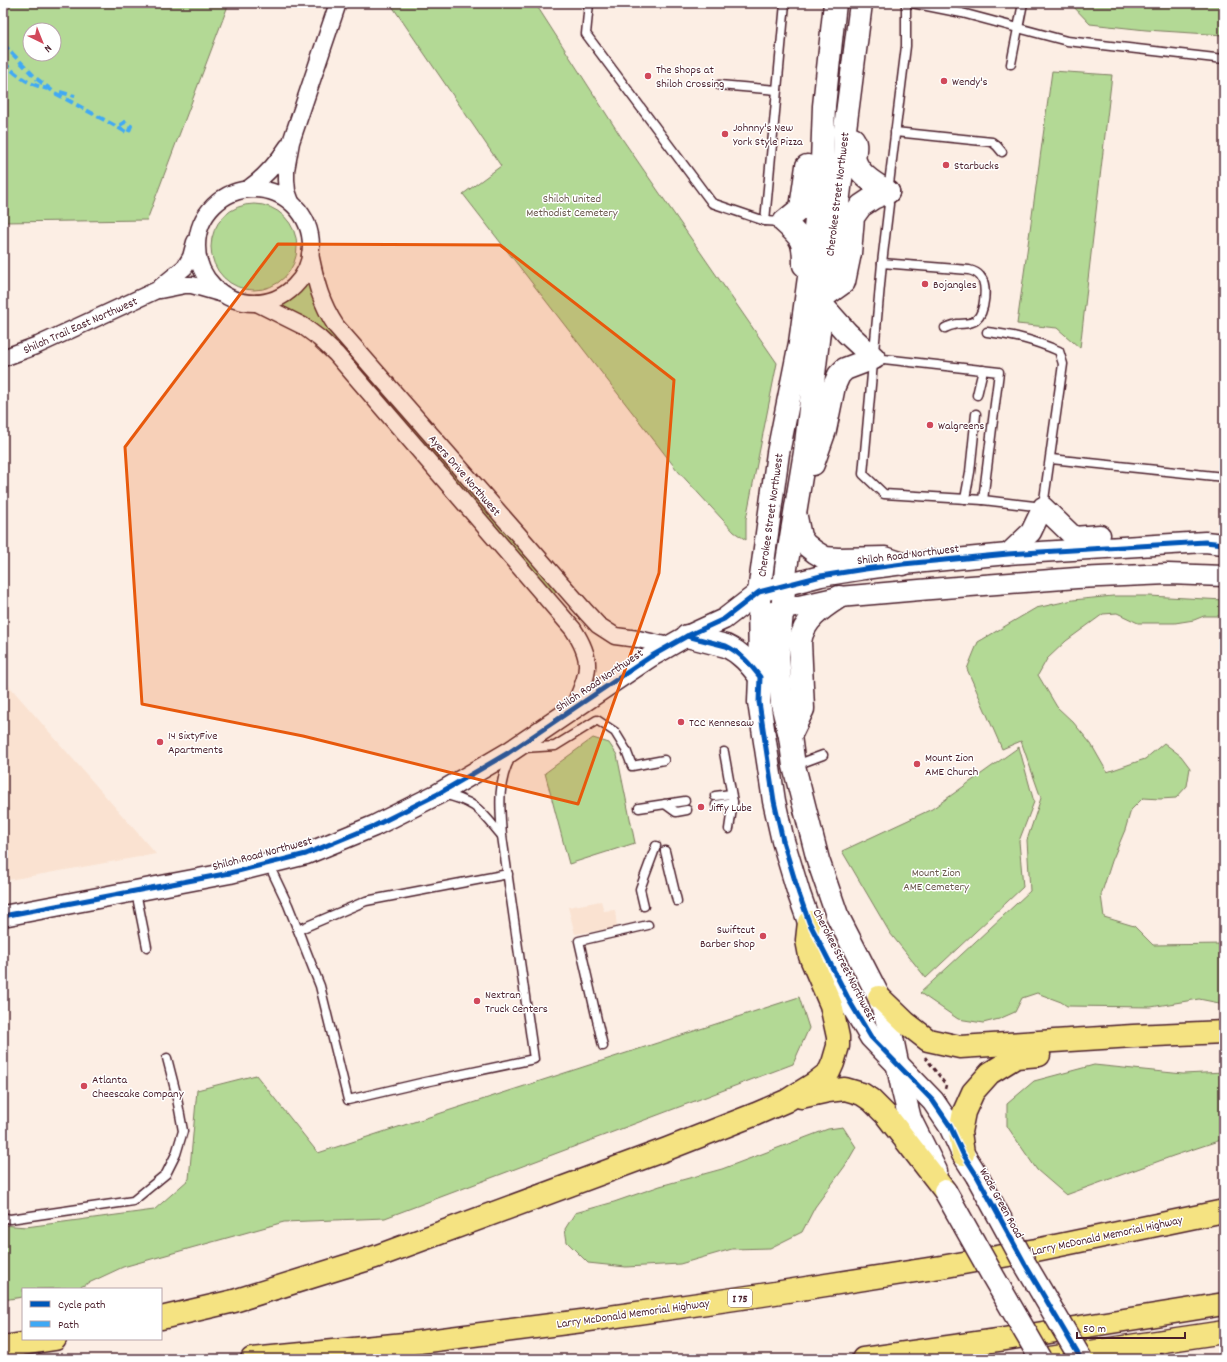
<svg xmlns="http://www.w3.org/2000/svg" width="1227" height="1362" font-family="Dekko,sans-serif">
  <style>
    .built { fill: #fae2d1 }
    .green { fill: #b3d995; stroke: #7e7c60; fill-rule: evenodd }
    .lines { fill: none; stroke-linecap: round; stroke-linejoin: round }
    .service-casing { stroke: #4a1f2b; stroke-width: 11 }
    .minor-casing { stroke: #4a1f2b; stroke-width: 19 }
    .tertiary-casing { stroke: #4a1f2b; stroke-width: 23 }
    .secondary-casing { stroke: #4a1f2b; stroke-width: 25 }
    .motorway-casing { stroke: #4a1f2b; stroke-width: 25 }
    .path { stroke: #4a1f2b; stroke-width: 2.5; stroke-dasharray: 4 3; stroke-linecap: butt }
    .service { stroke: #fff; stroke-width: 8 }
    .minor { stroke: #fff; stroke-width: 16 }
    .tertiary { stroke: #fff; stroke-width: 20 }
    .secondary { stroke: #fff; stroke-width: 22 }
    .motorway { stroke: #f5e382; stroke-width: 22 }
    .secondary-bridge-casing { stroke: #4a1f2b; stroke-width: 25; stroke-linecap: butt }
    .secondary-bridge { stroke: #fff; stroke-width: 22 }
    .quiet { stroke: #3fa9f5; stroke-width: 4; stroke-dasharray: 8 4; stroke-linecap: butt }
    .cycleway-casing { stroke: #fff; stroke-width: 8 }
    .cycleway { stroke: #0057b8; stroke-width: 5 }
    .marked { fill: #e8590c; fill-opacity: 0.2; stroke: #e8590c; stroke-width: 3; stroke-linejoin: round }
    .poi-dot { fill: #d1495b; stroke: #fff; stroke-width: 1.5 }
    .labels { text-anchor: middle; stroke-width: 3; stroke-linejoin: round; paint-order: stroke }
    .shield { fill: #fff; stroke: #80626b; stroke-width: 1 }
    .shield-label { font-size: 11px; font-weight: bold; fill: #4a1f2b }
    .poi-label { font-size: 12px; fill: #4a1f2b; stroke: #fff; text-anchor: start }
    .street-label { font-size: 12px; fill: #4a1f2b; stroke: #fff }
    .park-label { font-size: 12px; fill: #6a574b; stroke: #fff }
  </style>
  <rect width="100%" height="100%" fill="#fceee4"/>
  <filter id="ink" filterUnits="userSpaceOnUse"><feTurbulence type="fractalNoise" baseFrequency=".025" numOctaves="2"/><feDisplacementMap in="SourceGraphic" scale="8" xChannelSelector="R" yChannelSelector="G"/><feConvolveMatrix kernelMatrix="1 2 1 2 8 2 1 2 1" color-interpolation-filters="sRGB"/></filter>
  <g filter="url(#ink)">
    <g class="built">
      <path d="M3,679L156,854L3,881Z"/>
      <path d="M601,901L604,911L615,910L617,928L575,934L568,907Z"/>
    </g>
    <g class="green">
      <path d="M3,3H229L147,220L3,222ZM30,30H54V54H30Z"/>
      <path d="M390,3H535L623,140L777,363L746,519V540L734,532L677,470L463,194L501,166Z"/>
      <path d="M1072,3H1224V35L1146,30L1090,24L1072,5Z"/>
      <path d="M1052,71L1112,75L1080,348L1057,328L1017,324Z"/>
      <circle cx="254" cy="247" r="43"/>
      <path d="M310,276L311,285L557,589L556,592L552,593L319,328L303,316L276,305C291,298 301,289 310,276Z"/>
      <path d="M1113,596H1149L1224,600V616H1204L1194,620L1175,623H1138L1117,613L1103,614L1066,641L1047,659L1038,675L1057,707L1073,722L1091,744L1107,772L1145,759L1164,743L1181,756L1190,768L1187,786L1176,798L1160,799L1143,798L1131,810L1125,830L1112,861L1101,895L1104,917L1134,926L1153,945L1224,944V1004L1199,999L1151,1007L1067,1006L1061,1002L1037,993L1022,998L1015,1012L999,1019L983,1023L958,1019L920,993L1030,891L1027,840L1041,798L1021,741L1002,749L967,669L978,642L1036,608L1073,600Z"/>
      <path d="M593,738L609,743L617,755L635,843L569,864L545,773Z"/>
      <path d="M1019,747L1034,802L1019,841L1023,887L926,978L890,933L842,851L932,809Z"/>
      <path d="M799,997L809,1028L793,1064L385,1218L284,1222L123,1267L78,1288L23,1289V1297L3,1300V1225L26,1227L154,1210L189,1179L197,1090L256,1075L318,1153Z"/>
      <path d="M1094,1065L1183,1074L1224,1072V1139L1173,1156L1066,1195L1037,1170L1007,1126V1104L1034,1081Z"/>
      <path d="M843,1127L856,1147L845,1166L815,1207L802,1232L770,1248L732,1249L680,1264L626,1267L588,1263L567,1242L565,1229L575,1213L614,1202L660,1186L722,1169L828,1129Z"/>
    </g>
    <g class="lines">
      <defs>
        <g id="service">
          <path d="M589,3L586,34L712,203L765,221"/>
          <path d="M906,3V46L888,192L889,204L882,263L863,474L884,494L983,500L1043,507L1063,364L1059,351C1033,340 1014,335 987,332"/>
          <path d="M912,3L962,13L1067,41L1224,59"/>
          <path d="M1011,64L1023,3"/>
          <path d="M719,85L777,90"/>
          <path d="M895,132L992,142L997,146L1002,152"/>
          <path d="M783,222L765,221L785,3"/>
          <path d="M882,263L969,270C973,271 977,272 980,276C988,284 985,313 976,320C970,325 964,323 957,324C953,325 949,326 945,328"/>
          <path d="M875,358L999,372L983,500"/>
          <path d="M977,395L983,370"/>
          <path d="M1051,459L1224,477"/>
          <path d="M965,499L970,472L976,414"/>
          <path d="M524,748L555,746L597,720L615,732L626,750L632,766L664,760"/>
          <path d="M724,752L733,802L729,829"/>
          <path d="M796,765L823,755"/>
          <path d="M442,794C476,801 481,811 502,836"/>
          <path d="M715,796L731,794"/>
          <path d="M665,804L676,812L687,810"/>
          <path d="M716,805L733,802"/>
          <path d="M639,808L685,801"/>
          <path d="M665,851L677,901"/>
          <path d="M268,863L288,905L320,986L348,1100L425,1082L534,1059L502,836C500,808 497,782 511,757"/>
          <path d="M136,892L147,947"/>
          <path d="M644,906L640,889L656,846"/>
          <path d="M298,930L366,901L508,874"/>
          <path d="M603,1046L579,941L648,925"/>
          <path d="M3,1217L10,1219L133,1201L166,1174L176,1154L183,1131L176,1093L167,1058"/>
        </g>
        <g id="minor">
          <path d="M249,188C265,177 277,163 288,146"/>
          <circle cx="254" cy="246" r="57"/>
          <path d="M291,202L287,191L286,180V170L291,142L338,3"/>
          <path d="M310,254C316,282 320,302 336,326L586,612L598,625L615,636L638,639L669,646"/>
          <path d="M160,290L185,285H192L220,293"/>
          <path d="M257,303L303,326L319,338L336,354L573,629C596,664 587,674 573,710"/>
          <path d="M3,358L38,345L157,290L185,267L191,257L195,242"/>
        </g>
        <g id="tertiary">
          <path d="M1008,554L1031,532L1043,507L1074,537L1100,535"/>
          <path d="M768,613L839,597L931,589L1077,578L1168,574L1224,576"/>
          <path d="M3,916L230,873L306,854L374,826L438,794L508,753L650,657L687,636L724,619L759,592L821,576L865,569L903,564L1008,554L1205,542L1224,544"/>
        </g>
        <g id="secondary">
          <path d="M835,3L824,106L822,162L813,248L800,343L778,453L759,592L760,677L759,702L774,801L783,841L799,894L809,922L850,1002L871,1037L933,1101L950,1126L963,1154L977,1176"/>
          <path d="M861,3L849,98L845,129L844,156L837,211L823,297L805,452L786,568L778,656L782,704L790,736L794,766L818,860L837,915L879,997L885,1014L892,1038L903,1091L910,1119L936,1171"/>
          <path d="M853,139C858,146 853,154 855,161C860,176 876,184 888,192"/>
          <path d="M804,265C804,241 802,238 784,222L801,208L807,166"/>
          <path d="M823,297L844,282L850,253L853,217L861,206L873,198L888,192"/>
          <path d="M813,464L825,430L834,386L839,375L845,369L874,358L847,333L823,306"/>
          <path d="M796,517L800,537L805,544L815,552L825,558L838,559L885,558L903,564"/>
          <path d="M687,636L726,646C741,653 750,664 760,677"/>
          <path d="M790,736L803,709L800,642C803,620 822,608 839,597"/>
        </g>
        <g id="motorway">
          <path d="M879,997L906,1023L928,1040L960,1047L1133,1036L1224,1032"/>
          <path d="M801,1097L828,1091L845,1089L862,1094L871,1100L886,1115L945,1191"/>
          <path d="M963,1154L960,1132L964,1112L973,1092L990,1073L1016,1057L1039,1055"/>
          <path d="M161,1318L234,1301L375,1257L667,1149L756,1114L786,1101L815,1083L829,1072L833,1063L838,1046V1037L831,1005L810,956L807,940L809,922"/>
          <path d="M3,1347L55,1339"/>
          <path d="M252,1359L404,1344L582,1321L762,1295L941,1267L1036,1250L1224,1211"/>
          <path d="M863,1359L1005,1339L1224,1304"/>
          <path d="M1043,1359L1224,1332"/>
        </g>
      </defs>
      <use href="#service" class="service-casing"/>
      <use href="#minor" class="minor-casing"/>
      <use href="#tertiary" class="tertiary-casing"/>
      <use href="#secondary" class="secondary-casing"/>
      <use href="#motorway" class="motorway-casing"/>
      <path class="path" d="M925,1057L946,1085L945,1089"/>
      <use href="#service" class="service"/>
      <use href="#minor" class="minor"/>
      <use href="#tertiary" class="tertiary"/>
      <use href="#secondary" class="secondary"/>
      <use href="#motorway" class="motorway"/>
      <defs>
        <g id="secondary-bridge">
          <path d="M977,1176L1025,1264L1081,1359"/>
          <path d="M945,1191L994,1278L1041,1359"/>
        </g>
      </defs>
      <use href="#secondary-bridge" class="secondary-bridge-casing"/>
      <use href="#secondary-bridge" class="secondary-bridge"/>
      <g class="quiet">
        <path d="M3,44L37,79L55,93L128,133L131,126L125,122L120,125"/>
        <path d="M3,62C18,76 27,84 48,89"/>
        <path d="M60,92L75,96"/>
      </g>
      <defs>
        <g id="cycleway">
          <path d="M687,636L726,646C741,653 750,664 760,677L759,702L774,801L783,841L799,894L809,922L850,1002L871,1037L933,1101L950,1126L963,1154L977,1176L1025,1264L1081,1359"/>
          <path d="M3,916L230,873L306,854L374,826L438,794L508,753L650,657L687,636L724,619L759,592L821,576L865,569L903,564L1008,554L1205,542L1224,544"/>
        </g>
      </defs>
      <use href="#cycleway" class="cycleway-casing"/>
      <use href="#cycleway" class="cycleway"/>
    </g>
  </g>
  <path class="marked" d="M278,244L500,245L674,380L659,573L578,804L303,736L142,704L125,447Z"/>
  <g class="poi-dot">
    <circle cx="648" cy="76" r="4"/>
    <circle cx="944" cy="81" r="4"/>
    <circle cx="725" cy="134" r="4"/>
    <circle cx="946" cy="165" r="4"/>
    <circle cx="925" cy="284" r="4"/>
    <circle cx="930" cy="425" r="4"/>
    <circle cx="681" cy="722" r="4"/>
    <circle cx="160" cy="742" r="4"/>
    <circle cx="917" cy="764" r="4"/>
    <circle cx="701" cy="807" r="4"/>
    <circle cx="763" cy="936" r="4"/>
    <circle cx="477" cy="1001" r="4"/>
    <circle cx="84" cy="1086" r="4"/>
  </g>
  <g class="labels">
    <rect class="shield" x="728" y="1289" width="24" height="18" rx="3"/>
    <g class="shield-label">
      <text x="740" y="1302">I 75</text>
    </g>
    <g class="poi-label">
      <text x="656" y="73">The Shops at<tspan x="656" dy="14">Shiloh Crossing</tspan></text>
      <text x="952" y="85">Wendy's</text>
      <text x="733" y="131">Johnny's New<tspan x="733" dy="14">York Style Pizza</tspan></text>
      <text x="954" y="169">Starbucks</text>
      <text x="933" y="288">Bojangles</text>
      <text x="938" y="429">Walgreens</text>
      <text x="689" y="726">TCC Kennesaw</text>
      <text x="168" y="739">14 SixtyFive<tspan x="168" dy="14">Apartments</tspan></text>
      <text x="925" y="761">Mount Zion<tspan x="925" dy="14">AME Church</tspan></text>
      <text x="709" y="811">Jiffy Lube</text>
      <text x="755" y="933" text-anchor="end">Swiftcut<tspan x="755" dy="14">Barber Shop</tspan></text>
      <text x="485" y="998">Nextran<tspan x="485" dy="14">Truck Centers</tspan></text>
      <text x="92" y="1083">Atlanta<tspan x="92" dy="14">Cheescake Company</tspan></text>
    </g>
    <g class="street-label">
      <text transform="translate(837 194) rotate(-83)" y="4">Cherokee Street Northwest</text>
      <text transform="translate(80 325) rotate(-24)" y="4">Shiloh Trail East Northwest</text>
      <text transform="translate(465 475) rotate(49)" y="4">Ayers Drive Northwest</text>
      <text transform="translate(770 515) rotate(-82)" y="4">Cherokee Street Northwest</text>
      <text transform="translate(908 554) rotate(-7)" y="4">Shiloh Road Northwest</text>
      <text transform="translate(599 680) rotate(-34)" y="4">Shiloh Road Northwest</text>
      <text transform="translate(262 853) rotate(-15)" y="4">Shiloh Road Northwest</text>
      <text transform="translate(845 965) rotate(63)" y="4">Cherokee Street Northwest</text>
      <text transform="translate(1002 1203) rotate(61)" y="4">Wade Green Road</text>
      <text transform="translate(1107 1235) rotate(-12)" y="4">Larry McDonald Memorial Highway</text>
      <text transform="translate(633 1313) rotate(-8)" y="4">Larry McDonald Memorial Highway</text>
    </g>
    <g class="park-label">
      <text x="572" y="202">Shiloh United<tspan x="572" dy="14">Methodist Cemetery</tspan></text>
      <text x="936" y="876">Mount Zion<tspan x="936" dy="14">AME Cemetery</tspan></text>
    </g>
  </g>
  <rect width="1227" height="1362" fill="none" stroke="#fff" stroke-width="16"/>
  <rect x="8" y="8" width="1211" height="1346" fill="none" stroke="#4a1f2b" stroke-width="1.5" filter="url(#ink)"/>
  <rect x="22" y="1288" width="140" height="52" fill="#ffffff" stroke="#b7a5aa"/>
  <rect x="30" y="1301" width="20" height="6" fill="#0057b8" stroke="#b7a5aa"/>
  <text x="58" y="1308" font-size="12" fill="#4a1f2b">Cycle path</text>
  <rect x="30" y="1321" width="20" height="6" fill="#3fa9f5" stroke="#b7a5aa"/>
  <text x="58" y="1328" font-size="12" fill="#4a1f2b">Path</text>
  <g transform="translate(42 42) rotate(137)"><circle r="19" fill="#ffffff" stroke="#b7a5aa"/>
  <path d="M0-3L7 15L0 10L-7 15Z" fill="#d1495b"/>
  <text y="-6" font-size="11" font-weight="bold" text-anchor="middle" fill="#4a1f2b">N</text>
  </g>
  <path d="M1077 1332v6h108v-6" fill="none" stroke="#4a1f2b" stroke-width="2"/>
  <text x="1083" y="1332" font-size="12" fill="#4a1f2b" stroke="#ffffff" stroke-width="3" paint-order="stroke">50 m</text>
</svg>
